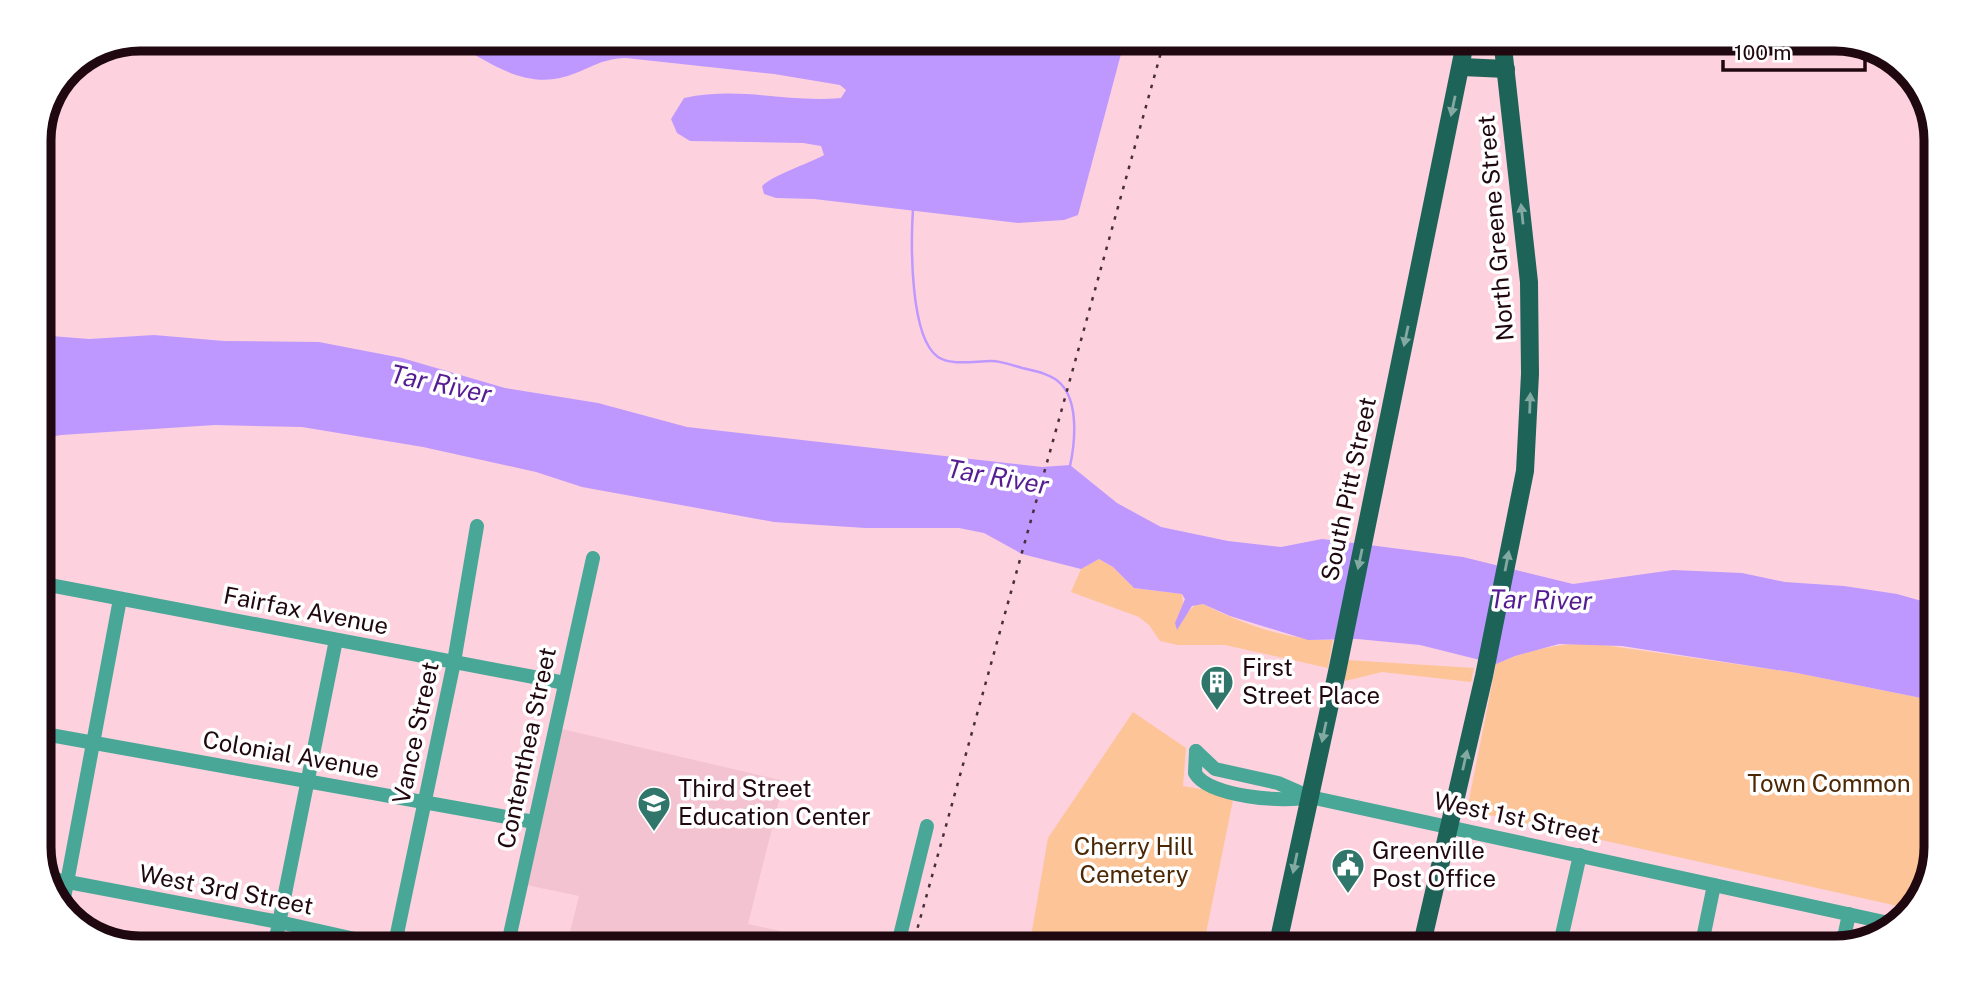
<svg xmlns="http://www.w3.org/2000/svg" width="1975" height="987" font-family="'Public Sans',sans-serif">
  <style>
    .built { fill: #f3c3d1 }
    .green { fill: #fdc497 }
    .water { fill: #be98fe }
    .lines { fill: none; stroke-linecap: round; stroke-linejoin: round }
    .stream { stroke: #be98fe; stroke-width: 2.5 }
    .minor { stroke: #48a796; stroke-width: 14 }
    .major { stroke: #1e6358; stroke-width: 18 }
    .rail { stroke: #492e37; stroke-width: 2.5; stroke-dasharray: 3.5 7; stroke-linecap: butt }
    .oneway { fill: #83a9a3 }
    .labels { text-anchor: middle; stroke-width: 7; stroke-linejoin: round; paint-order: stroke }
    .street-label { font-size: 24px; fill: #200811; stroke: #fff }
    .poi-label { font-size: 24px; fill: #200811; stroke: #fff; text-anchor: start }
    .park-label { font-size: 24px; fill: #4c2804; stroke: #fff }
    .water-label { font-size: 26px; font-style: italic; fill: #561d93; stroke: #fff }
    .rim { fill: none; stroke: #200811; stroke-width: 9 }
  </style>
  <rect width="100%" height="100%" fill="#fdd2de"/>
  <path class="built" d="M558,728L784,781L748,924L780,931L776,948H566L579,896L526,885Z"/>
  <g class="green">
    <path d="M1099,559L1113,567L1134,588L1182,594L1183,604L1189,611L1197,603L1203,604C1242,624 1289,641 1333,640L1328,668L1225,645H1178L1160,641L1149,625L1139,617L1071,592L1081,569Z"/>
    <path d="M1590,643L1797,673L1936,701V848L1926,892L1911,909L1467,810L1496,664C1527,650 1557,644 1590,643Z"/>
    <path d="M1347,660L1474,668L1471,682L1382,672L1345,681L1342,672Z"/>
    <path d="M1133,712L1186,748L1183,786L1234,795L1203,948H1029L1048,838Z"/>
  </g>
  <g class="water">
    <path d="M448,39H1125L1078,215L1064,220L1018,223L814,199L776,198L764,194L762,186C773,175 808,164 824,155L821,146L803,143L690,141L677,133L671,119L684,98C742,86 785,103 841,98L846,90L840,85L774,74L626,58C598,59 589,70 564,77C521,89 484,59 448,39Z"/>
    <path d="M39,335L89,339L154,335L224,341L319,342L402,358L505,388L598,403L687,427L1042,467L1070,465L1117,503L1161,527L1228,541L1281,547L1322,539L1463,557L1573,584L1673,570L1742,573L1785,582L1844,586L1897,594L1936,605V701L1797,673L1622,646L1559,644L1515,656L1496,664L1420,645L1357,639L1308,640L1230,616L1203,604L1192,606L1177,630L1175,623L1185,599L1182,594L1134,588L1113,567L1099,559L1081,569L1022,554L984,533L959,528H865L774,522L582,487L536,472L423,447L302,427L215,425L61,435L39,439Z"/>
  </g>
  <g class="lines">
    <path class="stream" d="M913,208C911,240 909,337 938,357C952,366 975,361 991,361C1001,361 1012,365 1022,368C1035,371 1052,374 1061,384C1079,403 1075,443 1070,466"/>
    <g class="minor">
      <path d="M39,583L565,683"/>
      <path d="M39,733L534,822"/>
      <path d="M1196,751L1215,769L1278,783L1310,797L1898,925"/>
      <path d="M1196,751L1195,773C1208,797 1285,803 1310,797"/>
      <path d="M47,878L279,922L395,948"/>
      <path d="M62,909L120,599"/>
      <path d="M1842,947L1849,914"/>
      <path d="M274,948L336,640"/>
      <path d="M394,948L454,662L477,526"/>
      <path d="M507,948L593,558"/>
      <path d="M897,948L927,826"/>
      <path d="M1559,948L1580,855"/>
      <path d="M1701,948L1714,885"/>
    </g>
    <g class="major">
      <path d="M1462,67L1506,69"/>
      <path d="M1277,948L1337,672L1466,38"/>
      <path d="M1421,948L1484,676L1525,471L1530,374L1529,282L1502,38"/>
    </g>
    <path class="rail" d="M912,948L1165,38"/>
  </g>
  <defs><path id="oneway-solid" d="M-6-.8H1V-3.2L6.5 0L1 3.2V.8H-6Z" transform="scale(1.75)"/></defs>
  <g class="oneway">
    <use href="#oneway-solid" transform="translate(1453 106) rotate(102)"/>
    <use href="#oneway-solid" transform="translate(1522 214) rotate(-96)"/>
    <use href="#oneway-solid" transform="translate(1406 336) rotate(102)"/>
    <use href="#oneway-solid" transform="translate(1530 403) rotate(-88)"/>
    <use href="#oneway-solid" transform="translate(1360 559) rotate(102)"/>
    <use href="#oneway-solid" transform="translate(1507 561) rotate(-79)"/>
    <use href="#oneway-solid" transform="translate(1324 732) rotate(102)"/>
    <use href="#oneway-solid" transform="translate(1465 760) rotate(-77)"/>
    <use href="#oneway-solid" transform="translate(1295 863) rotate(102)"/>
  </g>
  <defs>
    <symbol id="building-pin" viewBox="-11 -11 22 30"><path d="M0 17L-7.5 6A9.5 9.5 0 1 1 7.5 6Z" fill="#31766a" stroke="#fff"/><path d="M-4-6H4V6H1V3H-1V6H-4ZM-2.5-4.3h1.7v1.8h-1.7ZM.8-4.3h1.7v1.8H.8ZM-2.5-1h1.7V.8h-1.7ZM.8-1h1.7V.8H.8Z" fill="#fff"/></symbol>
    <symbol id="school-pin" viewBox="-11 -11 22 30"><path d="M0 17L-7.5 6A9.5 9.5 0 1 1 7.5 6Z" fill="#31766a" stroke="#fff"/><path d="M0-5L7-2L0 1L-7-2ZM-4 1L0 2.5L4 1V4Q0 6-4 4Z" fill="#fff"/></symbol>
    <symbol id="civic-pin" viewBox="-11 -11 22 30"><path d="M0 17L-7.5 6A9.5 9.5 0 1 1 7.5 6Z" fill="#31766a" stroke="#fff"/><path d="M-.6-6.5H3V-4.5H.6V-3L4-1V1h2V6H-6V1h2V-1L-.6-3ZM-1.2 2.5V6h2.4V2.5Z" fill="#fff"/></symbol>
  </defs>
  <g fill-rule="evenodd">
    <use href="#building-pin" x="1198" y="663" width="38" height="52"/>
    <use href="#school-pin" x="635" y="784" width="38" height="52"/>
    <use href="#civic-pin" x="1329" y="846" width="38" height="52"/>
  </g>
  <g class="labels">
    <g class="street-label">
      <text transform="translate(1496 228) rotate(-95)" y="8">North Greene Street</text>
      <text transform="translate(1349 489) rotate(-78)" y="8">South Pitt Street</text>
      <text transform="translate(306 611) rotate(11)" y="8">Fairfax Avenue</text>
      <text transform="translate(416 733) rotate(-78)" y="8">Vance Street</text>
      <text transform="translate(527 748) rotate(-78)" y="8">Contenthea Street</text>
      <text transform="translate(291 755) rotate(10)" y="8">Colonial Avenue</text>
      <text transform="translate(1517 818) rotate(12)" y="8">West 1st Street</text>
      <text transform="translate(226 890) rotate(11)" y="8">West 3rd Street</text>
    </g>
    <g class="poi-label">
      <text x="1242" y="676">First<tspan x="1242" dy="28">Street Place</tspan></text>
      <text x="678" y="797">Third Street<tspan x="678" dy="28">Education Center</tspan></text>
      <text x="1372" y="859">Greenville<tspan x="1372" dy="28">Post Office</tspan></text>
    </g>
    <g class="park-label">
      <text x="1829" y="792">Town Common</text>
      <text x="1134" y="855">Cherry Hill<tspan x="1134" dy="28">Cemetery</tspan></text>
    </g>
    <g class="water-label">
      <text transform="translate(441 384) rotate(12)" y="9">Tar River</text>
      <text transform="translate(998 477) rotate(10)" y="9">Tar River</text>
      <text transform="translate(1541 600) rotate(1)" y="9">Tar River</text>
    </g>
  </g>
  <path d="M0 0H1975V987H0ZM140 51H1835A89 89 0 0 1 1924 140V847A89 89 0 0 1 1835 936H140A89 89 0 0 1 51 847V140A89 89 0 0 1 140 51Z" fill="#fff" fill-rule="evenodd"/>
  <path class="rim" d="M140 51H1835A89 89 0 0 1 1924 140V847A89 89 0 0 1 1835 936H140A89 89 0 0 1 51 847V140A89 89 0 0 1 140 51Z"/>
  <path d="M1723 60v10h142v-10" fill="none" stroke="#200811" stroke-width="3.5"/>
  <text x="1734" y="60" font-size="21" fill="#200811" stroke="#ffffff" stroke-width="5" paint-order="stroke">100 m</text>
</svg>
